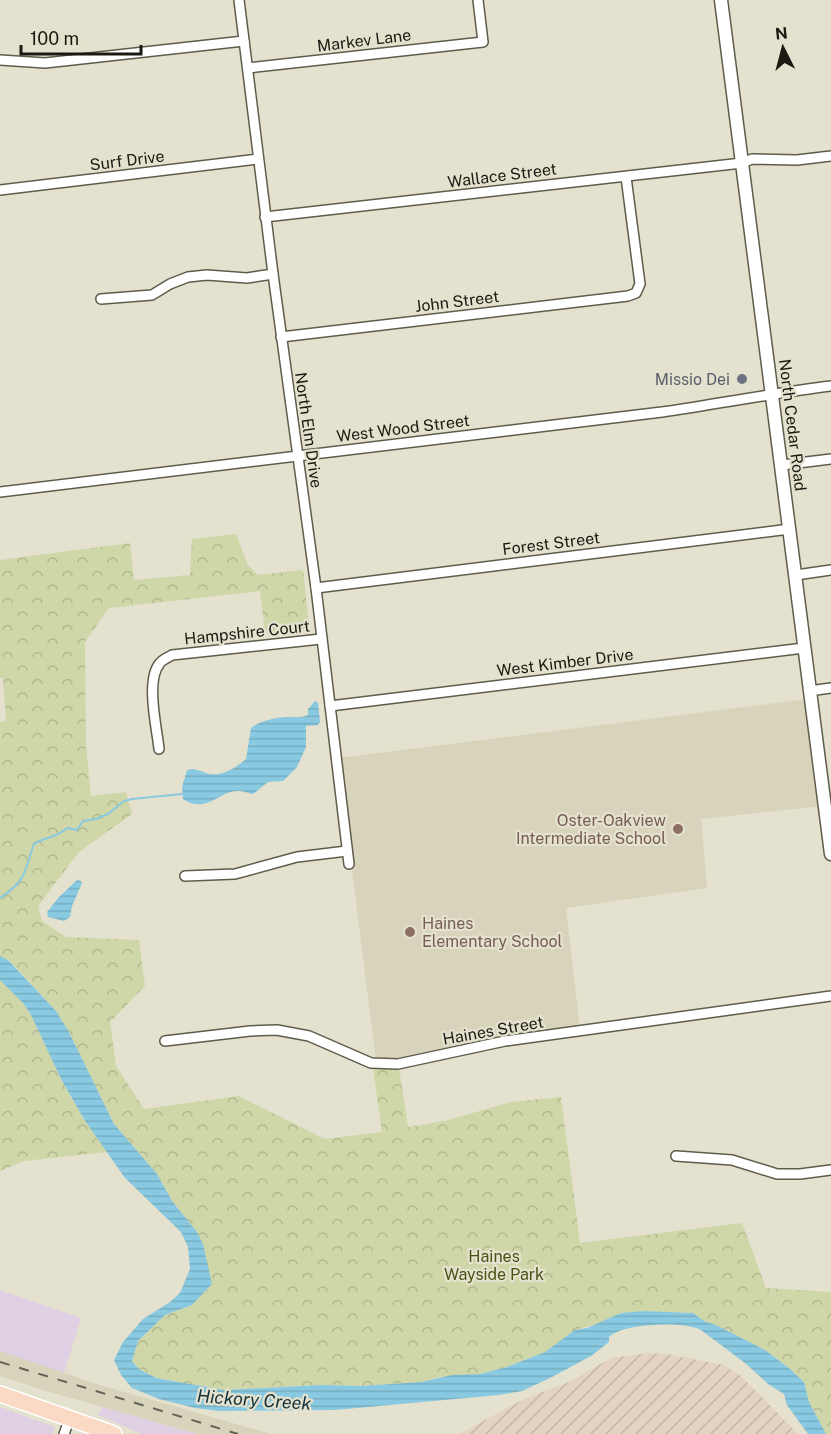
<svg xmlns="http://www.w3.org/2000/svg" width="831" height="1434" font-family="'Public Sans',sans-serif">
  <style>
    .commercial { fill: #dfd0e3 }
    .industrial { fill: url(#industrial-furrows) }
    .built { fill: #d8d3bb }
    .forest { fill: url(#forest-crowns) }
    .water { fill: url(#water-rules) }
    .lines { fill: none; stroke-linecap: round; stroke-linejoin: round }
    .stream { stroke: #89c9e1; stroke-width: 2 }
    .minor-casing { stroke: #5f5c4c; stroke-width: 12 }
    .tertiary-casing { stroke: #5f5c4c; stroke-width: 15 }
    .primary-casing { stroke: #fff; stroke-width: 18 }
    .minor { stroke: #fff; stroke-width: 9 }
    .tertiary { stroke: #fff; stroke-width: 12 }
    .primary { stroke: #fad9c5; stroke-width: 15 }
    .rail { stroke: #636256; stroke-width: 2; stroke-dasharray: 10 10; stroke-linecap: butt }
    .worship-dot { fill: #6b7280; stroke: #e4e1ce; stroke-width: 2 }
    .education-dot { fill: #8d6e63; stroke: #e4e1ce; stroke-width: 2 }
    .labels { text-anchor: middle; stroke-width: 4.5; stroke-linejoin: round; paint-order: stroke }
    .street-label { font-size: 16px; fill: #1a1912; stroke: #e4e1ce }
    .worship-label { font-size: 16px; fill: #5b616d; stroke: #e4e1ce; text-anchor: end }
    .education-label { font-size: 16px; fill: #785e54; stroke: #e4e1ce; text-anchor: end }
    .park-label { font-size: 16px; fill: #4c5215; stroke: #e4e1ce }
    .water-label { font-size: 18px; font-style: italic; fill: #12323c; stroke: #e4e1ce }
  </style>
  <defs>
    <pattern id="industrial-furrows" width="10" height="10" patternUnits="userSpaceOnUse" patternTransform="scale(1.5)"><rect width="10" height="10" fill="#e5d3c2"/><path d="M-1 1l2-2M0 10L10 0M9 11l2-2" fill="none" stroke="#c4b5a6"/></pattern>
    <pattern id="forest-crowns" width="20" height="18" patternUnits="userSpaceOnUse" patternTransform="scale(1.5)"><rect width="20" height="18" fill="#cfd7a8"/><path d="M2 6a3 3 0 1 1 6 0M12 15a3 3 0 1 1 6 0" fill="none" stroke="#b1b890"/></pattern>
    <pattern id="water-rules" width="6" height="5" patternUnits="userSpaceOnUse" patternTransform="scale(1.5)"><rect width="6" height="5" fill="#89c9e1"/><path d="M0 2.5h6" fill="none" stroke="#76acc0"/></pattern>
  </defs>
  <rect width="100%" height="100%" fill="#e4e1ce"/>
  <g class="commercial">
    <path d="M0,1290L81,1318L64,1373L0,1351Z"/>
    <path d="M0,1407L55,1427L53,1434H0Z"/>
    <path d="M102,1407L198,1434H142L98,1415Z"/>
  </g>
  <path class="industrial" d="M649,1353L667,1354L724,1365L741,1376L798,1434H459L524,1399L569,1382L611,1358Z"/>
  <g class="built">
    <path d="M808,699L823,806L701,819L707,888L566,908L580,1029L397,1062L376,1061L338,758Z"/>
    <path d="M0,1351L100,1385L271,1434H198L53,1393L0,1376Z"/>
  </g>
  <g class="forest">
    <path d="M236,534L248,565L258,575L303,570L309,626C299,634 277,636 265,632L260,591L109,608L85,642L86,746L91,796L126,792L132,814L79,852L38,906L42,921L66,937L139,940L145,986L110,1022L116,1066L144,1109L239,1096L325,1139L382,1132L373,1068H399L408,1127L444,1121L512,1102L561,1097L580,1243L742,1223L766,1288L831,1292V1434H826L809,1402L804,1382L789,1368L765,1350L716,1325L704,1321L693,1313L644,1311L575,1330L545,1352L507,1367L480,1374L440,1377L421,1382L361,1386L321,1385L224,1390L156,1378L139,1369L132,1361L138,1341L165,1315L192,1305L197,1232L172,1201L157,1174L114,1124L69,1032L56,1011L9,960L0,956V722L6,721L3,678H0V560L130,543L134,580L190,575L192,539Z"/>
    <path d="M0,980L23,1003L31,1015L61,1079L85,1121L107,1152L24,1161L0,1171Z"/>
  </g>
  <g class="water">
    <path d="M315,701L318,703L320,722L318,725L306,726V747L297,767L283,781L268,782L253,794C248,793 243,791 239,791C219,790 207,815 183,799L182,787L187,770C197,767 202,773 211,774C223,776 237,767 246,759L251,728C259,721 278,717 288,717C296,717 301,718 308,715V709Z"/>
    <path d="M77,880L81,881L82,883L72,906L70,917L64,921L48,917L47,912L59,897Z"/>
    <path d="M0,956L8,960L56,1011L69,1032L114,1124L157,1174L172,1201L197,1232L203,1244L212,1284L192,1305L165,1315L138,1341L132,1361L139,1369L156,1378L224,1390L321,1385L361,1386L421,1382L452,1375L480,1374L507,1367L545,1352L575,1330L587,1328L621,1313L644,1311L693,1313L704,1321L716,1325L765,1350L789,1368L804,1382L809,1402L826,1434H808L787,1405L784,1394L768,1384L745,1363L701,1330C684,1321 623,1323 609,1337V1342L591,1356L552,1377L522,1391L499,1395L335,1410L219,1411L195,1408L159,1399L132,1388L121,1375L114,1360L123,1342L143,1319L170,1302L180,1293L190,1269L188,1247L181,1232L125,1178L85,1121L61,1079L31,1015L23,1003L0,980Z"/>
  </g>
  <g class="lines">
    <path class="stream" d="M0,898C27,880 24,872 34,844C46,836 55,839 67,828L77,830L83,821L96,819L108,814L124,801L132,799L182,794"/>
    <defs>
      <g id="minor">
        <path d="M239,0L273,274L316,588L349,864"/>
        <path d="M0,60L45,63L244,41"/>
        <path d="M248,68L483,42L478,0"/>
        <path d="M0,190L258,159"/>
        <path d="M265,217L742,163L752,159L797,160L831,156"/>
        <path d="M101,299L152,295L170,284L188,277L207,275L247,278L273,274"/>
        <path d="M281,337L628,296L636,293L640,284L626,177"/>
        <path d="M782,465L831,459"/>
        <path d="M0,492L662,412C718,404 774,393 831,386"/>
        <path d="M796,575L831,570"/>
        <path d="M316,588L790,529"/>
        <path d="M809,691L831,688"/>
        <path d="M330,706L804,648"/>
        <path d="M159,749C157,728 145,680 160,663C162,660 169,657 172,655L321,639"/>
        <path d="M185,876L235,874L297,857L347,851"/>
        <path d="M165,1041L250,1031L277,1030L309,1036L371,1063L398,1064L505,1041L831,996"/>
        <path d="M676,1156L732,1160L777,1174H800L831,1170"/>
        <path d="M64,1434L70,1418"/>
      </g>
      <path id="tertiary" d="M721,0L831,854"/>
      <path id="primary" d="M0,1394L114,1434"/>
    </defs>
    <use href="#minor" class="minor-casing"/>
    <use href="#tertiary" class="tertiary-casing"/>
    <use href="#primary" class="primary-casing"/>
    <use href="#minor" class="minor"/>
    <use href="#tertiary" class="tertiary"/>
    <use href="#primary" class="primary"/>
    <path class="rail" d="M0,1362L238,1434"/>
  </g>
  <circle class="worship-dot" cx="742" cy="379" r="6"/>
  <g class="education-dot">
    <circle cx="678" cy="829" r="6"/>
    <circle cx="410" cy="932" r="6"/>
  </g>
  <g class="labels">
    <g class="street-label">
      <text transform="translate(364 40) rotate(-7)" y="6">Markev Lane</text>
      <text transform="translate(127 160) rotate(-7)" y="6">Surf Drive</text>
      <text transform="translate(502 175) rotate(-7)" y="6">Wallace Street</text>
      <text transform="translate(457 301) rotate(-7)" y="6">John Street</text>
      <text transform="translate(793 425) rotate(83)" y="6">North Cedar Road</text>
      <text transform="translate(403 428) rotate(-7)" y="6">West Wood Street</text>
      <text transform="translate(309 430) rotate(82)" y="6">North Elm Drive</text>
      <text transform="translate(551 543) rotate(-7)" y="6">Forest Street</text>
      <text transform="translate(247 632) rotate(-6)" y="6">Hampshire Court</text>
      <text transform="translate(565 662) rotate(-7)" y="6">West Kimber Drive</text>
      <text transform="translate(493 1030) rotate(-10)" y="6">Haines Street</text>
    </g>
    <g class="worship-label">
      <text x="730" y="385">Missio Dei</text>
    </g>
    <g class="education-label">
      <text x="666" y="826">Oster-Oakview<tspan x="666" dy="18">Intermediate School</tspan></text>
      <text x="422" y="929" text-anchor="start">Haines<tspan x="422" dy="18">Elementary School</tspan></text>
    </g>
    <g class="park-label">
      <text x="494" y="1262">Haines<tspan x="494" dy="18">Wayside Park</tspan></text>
    </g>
    <g class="water-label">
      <text transform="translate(254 1400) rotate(4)" y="6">Hickory Creek</text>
    </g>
  </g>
  <g transform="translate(783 48) rotate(354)" stroke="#e4e1ce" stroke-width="4.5" paint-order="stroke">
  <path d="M0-4.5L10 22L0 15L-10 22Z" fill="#1a1912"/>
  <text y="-9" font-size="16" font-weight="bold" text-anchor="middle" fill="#1a1912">N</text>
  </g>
  <path d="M21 45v9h120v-9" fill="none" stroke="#1a1912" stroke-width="3"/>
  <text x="30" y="45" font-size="18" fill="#1a1912" stroke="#e4e1ce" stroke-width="4.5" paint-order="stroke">100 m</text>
</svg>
